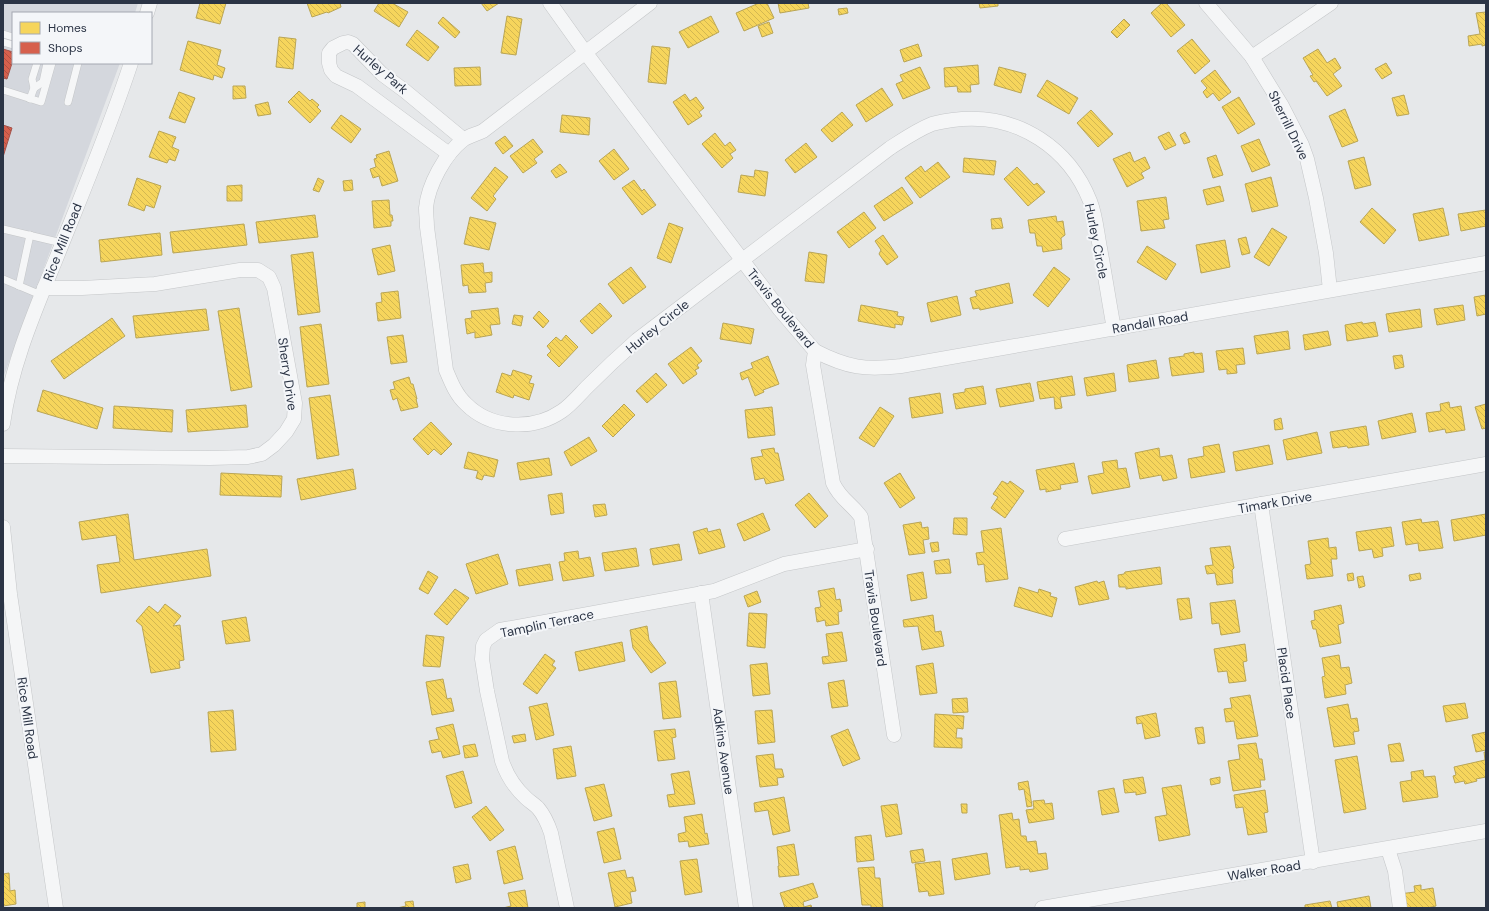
<svg xmlns="http://www.w3.org/2000/svg" width="1489" height="911" font-family="'DM Sans',sans-serif">
  <style>
    .built { fill: #d4d7dd }
    .homes { fill: url(#homes-back-hatch); stroke: #b9a555 }
    .shops { fill: url(#shops-back-hatch); stroke: #a3534b }
    .lines { fill: none; stroke-linecap: round; stroke-linejoin: round }
    .service-casing { stroke: #c4c6c8; stroke-width: 8 }
    .minor-casing { stroke: #c4c6c8; stroke-width: 15 }
    .service { stroke: #f5f6f7; stroke-width: 7 }
    .minor { stroke: #f5f6f7; stroke-width: 14 }
    .labels { text-anchor: middle; stroke-width: 4; stroke-linejoin: round; paint-order: stroke }
    .street-label { font-size: 13px; fill: #2b3445; stroke: #f4f6f9 }
  </style>
  <defs>
    <pattern id="homes-back-hatch" width="6" height="6" patternUnits="userSpaceOnUse"><rect width="6" height="6" fill="#f6d55c"/><path d="M-1 5l2 2M0 0l6 6M5-1l2 2" fill="none" stroke="#d3b751"/></pattern>
    <pattern id="shops-back-hatch" width="6" height="6" patternUnits="userSpaceOnUse"><rect width="6" height="6" fill="#d6604d"/><path d="M-1 5l2 2M0 0l6 6M5-1l2 2" fill="none" stroke="#ae5042"/></pattern>
  </defs>
  <rect width="100%" height="100%" fill="#e6e8ea"/>
  <path class="built" d="M3,3H138L135,13H13V63H120L3,378Z"/>
  <g class="homes">
    <path d="M200,3H226L220,24L196,18Z"/>
    <path d="M307,3H340L341,7L328,13L327,12L312,17Z"/>
    <path d="M379,3H392L408,12L399,27L374,11Z"/>
    <path d="M481,3H499L487,11Z"/>
    <path d="M759,3H767L774,18L744,31L736,13Z"/>
    <path d="M778,3H808L809,8L780,13Z"/>
    <path d="M979,3H998V6L980,8Z"/>
    <path d="M1162,3H1166L1185,25L1171,37L1151,13Z"/>
    <path d="M847,8L848,13L839,15L838,9Z"/>
    <path d="M1486,12V45L1482,46V44L1469,46L1468,36L1480,34L1476,13Z"/>
    <path d="M507,16L522,19L516,55L501,53Z"/>
    <path d="M711,16L719,32L688,48L679,32Z"/>
    <path d="M443,17L460,32L455,38L438,23Z"/>
    <path d="M1124,19L1130,25L1117,38L1111,32Z"/>
    <path d="M769,22L773,33L762,37L758,26Z"/>
    <path d="M417,30L439,47L428,61L406,45Z"/>
    <path d="M279,37L296,39L293,69L276,67Z"/>
    <path d="M1192,39L1210,61L1195,74L1177,51Z"/>
    <path d="M188,41L221,50L217,65L225,68L222,78L214,75L213,80L180,70Z"/>
    <path d="M918,44L922,56L904,62L900,50Z"/>
    <path d="M652,46L670,48L666,84L648,82Z"/>
    <path d="M1318,49L1327,63L1335,58L1341,68L1333,74L1342,86L1327,96L1316,81L1314,82L1310,76L1313,75L1303,58Z"/>
    <path d="M1386,63L1392,73L1382,79L1375,69Z"/>
    <path d="M978,65L979,84L970,85L971,92H958L957,86L945,87L944,68Z"/>
    <path d="M480,67L481,85L455,86L454,68Z"/>
    <path d="M920,67L930,88L903,99L896,84L903,81L900,75Z"/>
    <path d="M999,67L1026,74L1021,93L994,85Z"/>
    <path d="M1215,70L1231,92L1219,101L1213,93L1207,98L1203,92L1207,88L1201,81Z"/>
    <path d="M1047,80L1078,98L1069,114L1037,96Z"/>
    <path d="M233,86H245L246,98L233,99Z"/>
    <path d="M882,88L893,105L866,122L856,105Z"/>
    <path d="M299,91L310,101L312,99L319,105L317,107L321,111L310,123L288,102Z"/>
    <path d="M179,92L195,98L185,123L169,118Z"/>
    <path d="M685,94L690,101L696,97L704,108L699,112L702,116L688,125L673,102Z"/>
    <path d="M1404,95L1409,114L1397,116L1392,98Z"/>
    <path d="M1239,97L1255,124L1238,134L1222,107Z"/>
    <path d="M268,102L271,114L258,116L255,105Z"/>
    <path d="M1345,109L1358,141L1342,147L1329,116Z"/>
    <path d="M1091,110L1113,134L1098,147L1077,123Z"/>
    <path d="M842,112L853,125L832,142L821,130Z"/>
    <path d="M341,115L361,129L351,143L331,128Z"/>
    <path d="M562,115L590,118L589,135L560,132Z"/>
    <path d="M159,131L176,137L172,147L179,150L175,161L169,159L167,163L149,157Z"/>
    <path d="M1169,132L1176,145L1165,150L1158,137Z"/>
    <path d="M1185,132L1190,142L1184,144L1180,135Z"/>
    <path d="M715,133L725,146L730,142L736,150L730,154L733,158L722,168L702,144Z"/>
    <path d="M505,136L513,146L503,154L495,143Z"/>
    <path d="M533,139L543,152L534,159L537,163L523,173L510,156Z"/>
    <path d="M1259,139L1270,165L1252,172L1241,146Z"/>
    <path d="M806,143L817,157L795,173L785,160Z"/>
    <path d="M614,149L629,169L614,180L599,161Z"/>
    <path d="M389,151L398,181L382,186L379,176L373,178L370,169L376,167L374,159L377,158L376,155Z"/>
    <path d="M1130,152L1134,162L1145,157L1150,168L1141,173L1144,178L1127,187L1113,159Z"/>
    <path d="M1216,155L1223,175L1213,178L1207,158Z"/>
    <path d="M1364,157L1371,185L1355,189L1348,161Z"/>
    <path d="M964,158L996,161L994,175L963,172Z"/>
    <path d="M938,162L950,177L920,198L905,178L921,166L925,172Z"/>
    <path d="M560,164L567,172L556,178L551,171Z"/>
    <path d="M495,167L508,177L493,196L496,199L487,211L471,198Z"/>
    <path d="M1017,167L1034,185L1037,183L1045,192L1028,206L1004,179Z"/>
    <path d="M755,170L768,172L765,196L738,192L741,175L754,177Z"/>
    <path d="M1271,177L1278,206L1252,212L1245,184Z"/>
    <path d="M137,178L161,186L154,208L146,205L144,211L128,205Z"/>
    <path d="M318,178L324,181L319,192L313,190Z"/>
    <path d="M352,180L353,190L344,191L343,181Z"/>
    <path d="M634,180L642,191L644,189L656,205L642,215L622,188Z"/>
    <path d="M242,185V201H227V186Z"/>
    <path d="M1220,186L1224,201L1207,205L1203,190Z"/>
    <path d="M902,187L913,203L884,221L874,206Z"/>
    <path d="M1166,197L1169,219L1163,220L1165,228L1141,231L1137,201Z"/>
    <path d="M389,200L390,215H392L393,221H391V226L374,228L372,201Z"/>
    <path d="M1372,208L1396,230L1384,244L1360,222Z"/>
    <path d="M1443,208L1449,235L1419,241L1413,214Z"/>
    <path d="M1486,210V226L1461,231L1458,214Z"/>
    <path d="M864,212L876,228L849,248L837,232Z"/>
    <path d="M315,215L318,237L259,243L256,222Z"/>
    <path d="M1056,216L1057,222L1063,221L1065,235L1061,238L1062,249L1043,252L1042,246H1037L1035,233H1030L1028,220Z"/>
    <path d="M470,217L496,223L489,250L464,244Z"/>
    <path d="M1001,218L1003,228L992,229L991,219Z"/>
    <path d="M669,223L683,228L671,263L657,258Z"/>
    <path d="M244,224L247,245L173,253L170,232Z"/>
    <path d="M1272,228L1287,237L1269,266L1254,257Z"/>
    <path d="M160,233L162,255L101,262L99,240Z"/>
    <path d="M883,235L898,257L887,265L879,254L881,250L875,241Z"/>
    <path d="M1246,237L1250,253L1242,255L1238,239Z"/>
    <path d="M1225,240L1230,267L1201,273L1196,245Z"/>
    <path d="M390,245L395,271L378,275L372,249Z"/>
    <path d="M1147,246L1176,264L1166,280L1137,262Z"/>
    <path d="M313,252L320,312L298,315L291,255Z"/>
    <path d="M809,252L827,255L824,283L805,281Z"/>
    <path d="M483,263L484,273L492,272V282L485,283L486,292L469,293L468,285L463,286L461,265Z"/>
    <path d="M631,267L646,287L623,304L608,284Z"/>
    <path d="M1054,267L1070,279L1048,307L1033,295Z"/>
    <path d="M1009,283L1013,303L980,310L979,308L973,309L970,298L977,296L975,291Z"/>
    <path d="M398,291L401,318L378,321L376,303L382,302L381,293Z"/>
    <path d="M1486,295V314L1477,316L1474,297Z"/>
    <path d="M957,296L961,315L931,322L927,303Z"/>
    <path d="M600,303L612,316L592,334L580,321Z"/>
    <path d="M861,305L898,312L897,316L904,317L902,325L895,324V328L858,321Z"/>
    <path d="M1463,305L1465,320L1437,325L1434,309Z"/>
    <path d="M239,308L252,387L231,391L218,311Z"/>
    <path d="M498,308L500,324L490,325L492,335L475,338V332L467,334L465,319L472,318L471,311Z"/>
    <path d="M206,309L209,330L136,338L133,316Z"/>
    <path d="M1420,309L1422,327L1389,332L1386,314Z"/>
    <path d="M539,311L549,321L543,328L533,318Z"/>
    <path d="M514,315L523,316L521,326L512,324Z"/>
    <path d="M112,318L125,336L64,379L51,361Z"/>
    <path d="M1362,322L1363,324L1375,322L1378,336L1347,341L1345,325Z"/>
    <path d="M723,323L754,329L751,344L720,339Z"/>
    <path d="M321,324L329,384L307,387L300,327Z"/>
    <path d="M1288,331L1290,349L1257,354L1254,336Z"/>
    <path d="M1328,331L1331,345L1305,350L1303,335Z"/>
    <path d="M403,335L407,362L391,364L387,337Z"/>
    <path d="M566,335L578,347L559,367L547,355L551,351L547,346L556,337L561,341Z"/>
    <path d="M691,347L702,361L697,365L699,368L695,370L697,374L683,384L668,364Z"/>
    <path d="M1243,348L1245,364L1236,365L1237,373L1227,374V369L1219,370L1216,351Z"/>
    <path d="M1194,352V354L1202,353L1204,372L1172,376L1169,358L1184,356V354Z"/>
    <path d="M1402,355L1404,367L1395,369L1393,356Z"/>
    <path d="M768,356L779,384L763,390L764,392L755,396L748,377L742,380L740,373L753,368L751,363Z"/>
    <path d="M1156,360L1159,378L1129,382L1127,365Z"/>
    <path d="M513,370L532,376L529,383L534,384L529,400L514,395L513,398L496,392L502,373L511,376Z"/>
    <path d="M656,373L667,385L647,403L636,391Z"/>
    <path d="M1114,373L1116,391L1087,396L1084,378Z"/>
    <path d="M1072,376L1075,395L1060,397L1062,408L1055,409L1054,397L1040,399L1037,382Z"/>
    <path d="M409,377L411,384H413L417,399H416L418,407L401,411L397,398L393,400L390,390L395,389L393,382Z"/>
    <path d="M1030,383L1034,401L1000,407L996,389Z"/>
    <path d="M983,386L986,404L956,409L953,394L965,392V389Z"/>
    <path d="M43,390L103,408L97,429L37,411Z"/>
    <path d="M940,393L943,413L912,418L909,398Z"/>
    <path d="M330,395L339,455L317,459L309,398Z"/>
    <path d="M1449,402L1450,408L1461,406L1465,430L1446,433L1445,429L1429,432L1426,413L1441,411L1440,404Z"/>
    <path d="M624,404L635,415L613,437L602,426Z"/>
    <path d="M1486,404V428L1482,429L1475,407Z"/>
    <path d="M246,405L248,427L188,432L186,410Z"/>
    <path d="M114,406L173,410L172,432L113,428Z"/>
    <path d="M772,407L775,435L748,438L745,410Z"/>
    <path d="M880,407L894,416L874,447L859,438Z"/>
    <path d="M1412,413L1416,432L1382,439L1378,421Z"/>
    <path d="M1281,418L1283,429L1275,430L1274,420Z"/>
    <path d="M431,422L452,444L441,455L434,449L428,455L413,439Z"/>
    <path d="M1366,426L1369,445L1348,448L1347,446L1333,448L1330,432Z"/>
    <path d="M1317,432L1322,453L1287,460L1283,440Z"/>
    <path d="M589,437L597,451L571,466L564,452Z"/>
    <path d="M1219,444L1225,472L1191,478L1188,459L1204,456L1203,447Z"/>
    <path d="M1269,445L1273,464L1236,471L1233,452Z"/>
    <path d="M774,448L775,453H778L784,480L766,484L764,478L755,480L751,458L763,456L761,450Z"/>
    <path d="M1159,448L1160,457L1172,455L1177,478L1163,481L1161,475L1140,479L1135,453Z"/>
    <path d="M468,452L498,460L494,477L484,475L482,480L476,478L478,471L464,468Z"/>
    <path d="M549,458L552,475L520,480L517,463Z"/>
    <path d="M1117,460L1118,469L1126,468L1130,487L1092,494L1088,476L1104,473L1102,462Z"/>
    <path d="M1074,463L1078,482L1060,485L1061,489L1046,492V489L1040,490L1036,470Z"/>
    <path d="M353,469L356,489L301,500L297,479Z"/>
    <path d="M221,473L282,476L281,497L220,495Z"/>
    <path d="M900,473L915,498L900,508L884,483Z"/>
    <path d="M1002,481L1008,484L1010,481L1024,491L1005,518L991,508L998,497L993,494Z"/>
    <path d="M562,493L564,513L551,515L548,495Z"/>
    <path d="M809,493L828,516L815,528L795,505Z"/>
    <path d="M605,504L607,515L595,517L593,505Z"/>
    <path d="M763,513L770,530L744,541L737,524Z"/>
    <path d="M128,514L134,560L207,549L211,576L101,593L97,565L120,562L116,535L82,540L79,522Z"/>
    <path d="M1486,514V535L1454,541L1451,520Z"/>
    <path d="M954,518H967V535L953,534Z"/>
    <path d="M1421,519L1422,523L1438,521L1443,548L1419,551L1418,543L1406,545L1402,522Z"/>
    <path d="M921,522L922,528L928,527L929,539L923,540L925,553L909,555L903,525Z"/>
    <path d="M1391,527L1394,546L1382,548L1383,556L1374,558L1372,549L1359,551L1356,532Z"/>
    <path d="M707,528L708,532L720,529L725,547L699,554L693,532Z"/>
    <path d="M1001,528L1008,579L986,582L984,564L978,565L976,553L984,552L981,531Z"/>
    <path d="M1328,538L1329,548L1336,547L1337,559H1331L1333,576L1307,579L1305,565L1311,564L1308,541Z"/>
    <path d="M938,542L939,551L932,552L930,543Z"/>
    <path d="M679,544L682,560L653,565L650,549Z"/>
    <path d="M1230,546L1234,568L1232,570L1233,583L1217,585L1215,573L1207,574L1205,566L1213,565L1210,548Z"/>
    <path d="M636,548L639,566L605,571L602,553Z"/>
    <path d="M578,551L579,559L590,557L594,576L563,581L559,562L565,561L564,553Z"/>
    <path d="M498,554L508,584L476,594L466,564Z"/>
    <path d="M949,559L951,573L936,574L934,561Z"/>
    <path d="M550,564L553,580L519,586L516,570Z"/>
    <path d="M1160,567L1162,584L1126,589V587H1119L1118,575L1124,574L1125,572Z"/>
    <path d="M428,571L438,577L428,594L419,589Z"/>
    <path d="M923,572L927,598L911,601L907,575Z"/>
    <path d="M1353,573L1354,580L1348,581L1347,574Z"/>
    <path d="M1420,573L1421,579L1410,581L1409,575Z"/>
    <path d="M1363,576L1365,586L1359,588L1357,577Z"/>
    <path d="M1097,581L1098,583L1104,581L1109,599L1079,605L1075,587Z"/>
    <path d="M1019,587L1038,593L1039,589L1051,593L1050,596L1057,598L1052,617L1014,606Z"/>
    <path d="M834,588L836,600L840,599L842,611L838,612L839,624L826,626L825,620L817,622L815,608L821,607L818,591Z"/>
    <path d="M455,589L469,598L447,625L434,614Z"/>
    <path d="M757,591L761,602L748,607L744,596Z"/>
    <path d="M1189,598L1192,618L1180,620L1177,599Z"/>
    <path d="M1235,600L1240,632L1221,635L1219,623L1212,624L1210,603Z"/>
    <path d="M165,604L181,616L173,626L180,625L184,660L179,661L180,668L151,673L142,626L136,621L149,606L158,613Z"/>
    <path d="M1341,605L1344,623L1338,625L1341,643L1320,647L1316,629H1313L1311,621L1315,620L1314,611Z"/>
    <path d="M749,613L767,614L765,648L747,646Z"/>
    <path d="M933,615L935,632L941,631L944,646L922,650L918,626L904,627L903,620Z"/>
    <path d="M246,617L250,641L226,644L222,621Z"/>
    <path d="M647,626L649,640L666,663L651,673L633,648L630,630Z"/>
    <path d="M842,632L847,661L823,664L822,657L829,656L826,634Z"/>
    <path d="M426,635L444,637L440,667L423,666Z"/>
    <path d="M622,642L625,661L579,671L575,652Z"/>
    <path d="M1245,644L1247,661L1243,662L1246,681L1229,683L1227,671L1218,672L1214,649Z"/>
    <path d="M545,654L555,661L552,665L556,668L537,694L523,684Z"/>
    <path d="M1339,655L1341,668L1349,667L1352,683L1345,685L1346,694L1325,698L1322,677L1325,676L1322,658Z"/>
    <path d="M767,663L770,694L753,696L750,665Z"/>
    <path d="M933,663L937,693L920,695L916,666Z"/>
    <path d="M443,679L447,699L451,698L454,711L432,715L426,682Z"/>
    <path d="M844,680L848,706L832,708L828,683Z"/>
    <path d="M676,681L681,717L663,719L659,683Z"/>
    <path d="M1250,695L1258,736L1237,739L1234,721L1226,722L1224,709L1232,708L1230,698Z"/>
    <path d="M967,698L968,712L953,713L952,699Z"/>
    <path d="M547,703L554,735L536,740L529,707Z"/>
    <path d="M1465,703L1468,718L1446,722L1443,706Z"/>
    <path d="M1348,704L1351,719L1357,718L1359,731L1353,732L1355,744L1334,747L1327,708Z"/>
    <path d="M233,710L236,750L211,752L208,712Z"/>
    <path d="M772,710L775,742L758,744L755,711Z"/>
    <path d="M1156,713L1160,736L1145,739L1142,723L1137,724L1136,717Z"/>
    <path d="M935,714L964,716L963,729L957,728L956,738H962V748L934,747Z"/>
    <path d="M453,724L460,754L443,758L441,751L432,753L429,741L439,739L436,728Z"/>
    <path d="M1203,727L1205,743L1198,744L1195,728Z"/>
    <path d="M675,729L676,737L672,738L675,759L658,761L654,731Z"/>
    <path d="M848,729L860,759L843,766L831,736Z"/>
    <path d="M1486,732V750L1476,752L1472,735Z"/>
    <path d="M525,734L526,741L514,743L512,736Z"/>
    <path d="M1256,743L1259,759H1262L1265,780H1260L1261,787L1233,791L1228,761L1240,759L1238,745Z"/>
    <path d="M1400,743L1404,761L1391,762L1388,745Z"/>
    <path d="M475,744L478,756L465,758L463,746Z"/>
    <path d="M571,746L576,776L557,779L553,749Z"/>
    <path d="M1484,752H1486V777L1476,779L1477,781L1465,784L1464,781L1455,783L1453,776L1456,775L1454,767L1485,760Z"/>
    <path d="M773,754L775,769H782L784,777L777,778L778,785L760,787L756,756Z"/>
    <path d="M1357,756L1366,809L1344,813L1335,760Z"/>
    <path d="M1423,770L1424,777L1435,776L1438,797L1403,802L1400,782L1412,780L1411,772Z"/>
    <path d="M463,771L472,803L455,808L446,776Z"/>
    <path d="M689,771L695,804L669,807L667,795L675,794L671,774Z"/>
    <path d="M1143,777L1146,793L1136,795V792L1125,793L1123,780Z"/>
    <path d="M1220,777V783L1211,785L1210,779Z"/>
    <path d="M1028,781L1032,806L1027,807L1024,789L1019,790L1018,783Z"/>
    <path d="M604,784L612,816L594,821L585,788Z"/>
    <path d="M1181,785L1190,835L1159,841L1155,817L1167,815L1162,788Z"/>
    <path d="M1114,788L1119,812L1102,815L1098,791Z"/>
    <path d="M1265,790L1268,812L1264,813L1267,832L1248,835L1243,807L1236,808L1234,795Z"/>
    <path d="M784,797L790,831L773,835L768,810L755,812L754,803Z"/>
    <path d="M1044,800L1045,804L1052,803L1054,819L1029,823L1026,810L1034,809L1033,801Z"/>
    <path d="M897,804L902,834L886,837L881,806Z"/>
    <path d="M961,804H967V813H962Z"/>
    <path d="M486,806L504,830L490,841L472,817Z"/>
    <path d="M1012,813L1013,820L1019,819L1021,836H1026L1027,842L1036,841L1038,854L1046,853L1048,869L1030,872L1029,869L1020,870V866L1006,868L999,815Z"/>
    <path d="M702,814L705,834L707,833L709,844L689,847L688,841L679,842L678,834L686,832L684,817Z"/>
    <path d="M614,828L621,859L604,863L597,832Z"/>
    <path d="M871,835L874,860L857,862L855,837Z"/>
    <path d="M794,844L799,875L779,877L778,866H779L777,847Z"/>
    <path d="M515,846L523,879L504,884L497,851Z"/>
    <path d="M923,849L925,861L912,863L910,851Z"/>
    <path d="M987,853L990,874L955,880L952,859Z"/>
    <path d="M697,859L702,892L685,895L680,861Z"/>
    <path d="M940,861L944,894L929,896L928,891L919,892L915,864Z"/>
    <path d="M468,864L471,879L456,883L453,867Z"/>
    <path d="M874,867L875,878H880L883,908H871V905H862L858,868Z"/>
    <path d="M625,870L627,878L633,877L636,891L630,892L632,903L615,907L608,873Z"/>
    <path d="M9,873L10,891L15,890L16,904L3,906V874Z"/>
    <path d="M813,883L818,897L803,902L804,907L811,905L812,908H785L780,893Z"/>
    <path d="M1421,885V890L1433,888L1436,906L1427,908H1401L1399,894L1415,892L1414,886Z"/>
    <path d="M525,890L528,908H503L511,906L508,893Z"/>
    <path d="M1369,896L1371,908H1338L1337,902Z"/>
    <path d="M413,901L414,908H397L406,906L405,902Z"/>
    <path d="M1330,901L1332,908H1305V905Z"/>
    <path d="M365,902V908H357V903Z"/>
  </g>
  <g class="shops">
    <path d="M3,49L13,52V60L7,79L3,78Z"/>
    <path d="M3,125L12,128L3,157Z"/>
  </g>
  <g class="lines">
    <defs>
      <g id="service">
        <path d="M3,34L13,37"/>
        <path d="M3,42L13,45"/>
        <path d="M34,88L43,82L47,63"/>
        <path d="M3,90L41,102L52,63"/>
        <path d="M30,99L34,88L32,79L37,63"/>
        <path d="M68,102L78,63"/>
        <path d="M3,229L62,243"/>
        <path d="M3,279L41,295"/>
        <path d="M19,286L30,235"/>
      </g>
      <g id="minor">
        <path d="M550,3L585,52L780,310L815,351L813,365L833,483C840,499 852,504 861,517L894,735"/>
        <path d="M650,3L483,131C477,134 468,136 463,140C445,154 428,185 426,208C426,214 427,220 427,227L446,370C451,382 456,395 466,404C491,429 533,431 562,411C571,405 580,394 588,386C604,370 620,355 637,340L890,148C904,139 917,130 932,124C942,121 952,120 962,119C1019,115 1069,148 1090,201C1096,216 1097,233 1100,248C1105,275 1109,302 1114,329"/>
        <path d="M1206,3L1252,57L1282,106L1302,145L1307,159L1316,198L1326,253L1330,290"/>
        <path d="M147,13L150,3"/>
        <path d="M1252,57L1331,3"/>
        <path d="M449,154L357,86L336,76L331,70L329,63V53L333,48L343,43L348,42L353,44L382,74L405,91L463,139"/>
        <path d="M815,351C848,368 865,370 901,366L1486,263"/>
        <path d="M3,424C11,366 34,313 56,259C82,194 109,130 131,63"/>
        <path d="M3,456L210,458L248,457L262,454L274,445L286,432L294,419L295,403L274,288L269,277L258,270H240L155,284L82,288H44"/>
        <path d="M1261,504L1313,862"/>
        <path d="M3,527L10,594L56,908"/>
        <path d="M1065,539L1486,464"/>
        <path d="M701,593L746,908"/>
        <path d="M1388,849L1395,871L1400,908"/>
        <path d="M567,908L551,833C548,824 544,815 538,808C534,804 529,801 526,798C514,787 507,776 502,761L487,691L482,659L483,646L486,640L500,630L714,591L784,564L867,549"/>
        <path d="M1042,908L1486,831"/>
      </g>
    </defs>
    <use href="#service" class="service-casing"/>
    <use href="#minor" class="minor-casing"/>
    <use href="#service" class="service"/>
    <use href="#minor" class="minor"/>
  </g>
  <g class="labels">
    <g class="street-label">
      <text transform="translate(381 69) rotate(41)" y="5">Hurley Park</text>
      <text transform="translate(1289 125) rotate(64)" y="5">Sherrill Drive</text>
      <text transform="translate(1097 241) rotate(79)" y="5">Hurley Circle</text>
      <text transform="translate(62 242) rotate(-68)" y="5">Rice Mill Road</text>
      <text transform="translate(781 308) rotate(51)" y="5">Travis Boulevard</text>
      <text transform="translate(1150 322) rotate(-10)" y="5">Randall Road</text>
      <text transform="translate(657 326) rotate(-39)" y="5">Hurley Circle</text>
      <text transform="translate(288 374) rotate(82)" y="5">Sherry Drive</text>
      <text transform="translate(1275 502) rotate(-10)" y="5">Timark Drive</text>
      <text transform="translate(876 618) rotate(82)" y="5">Travis Boulevard</text>
      <text transform="translate(547 623) rotate(-12)" y="5">Tamplin Terrace</text>
      <text transform="translate(1287 683) rotate(82)" y="5">Placid Place</text>
      <text transform="translate(28 718) rotate(82)" y="5">Rice Mill Road</text>
      <text transform="translate(724 751) rotate(82)" y="5">Adkins Avenue</text>
      <text transform="translate(1264 870) rotate(-9)" y="5">Walker Road</text>
    </g>
  </g>
  <rect width="1489" height="911" fill="none" stroke="#2b3445" stroke-width="8"/>
  <rect x="12" y="12" width="140" height="52" fill="#f4f6f9" stroke="#a4a8b1"/>
  <rect x="20" y="22" width="20" height="12" fill="#f6d55c" stroke="#a4a8b1"/>
  <text x="48" y="32" font-size="12" fill="#2b3445">Homes</text>
  <rect x="20" y="42" width="20" height="12" fill="#d6604d" stroke="#a4a8b1"/>
  <text x="48" y="52" font-size="12" fill="#2b3445">Shops</text>
</svg>
